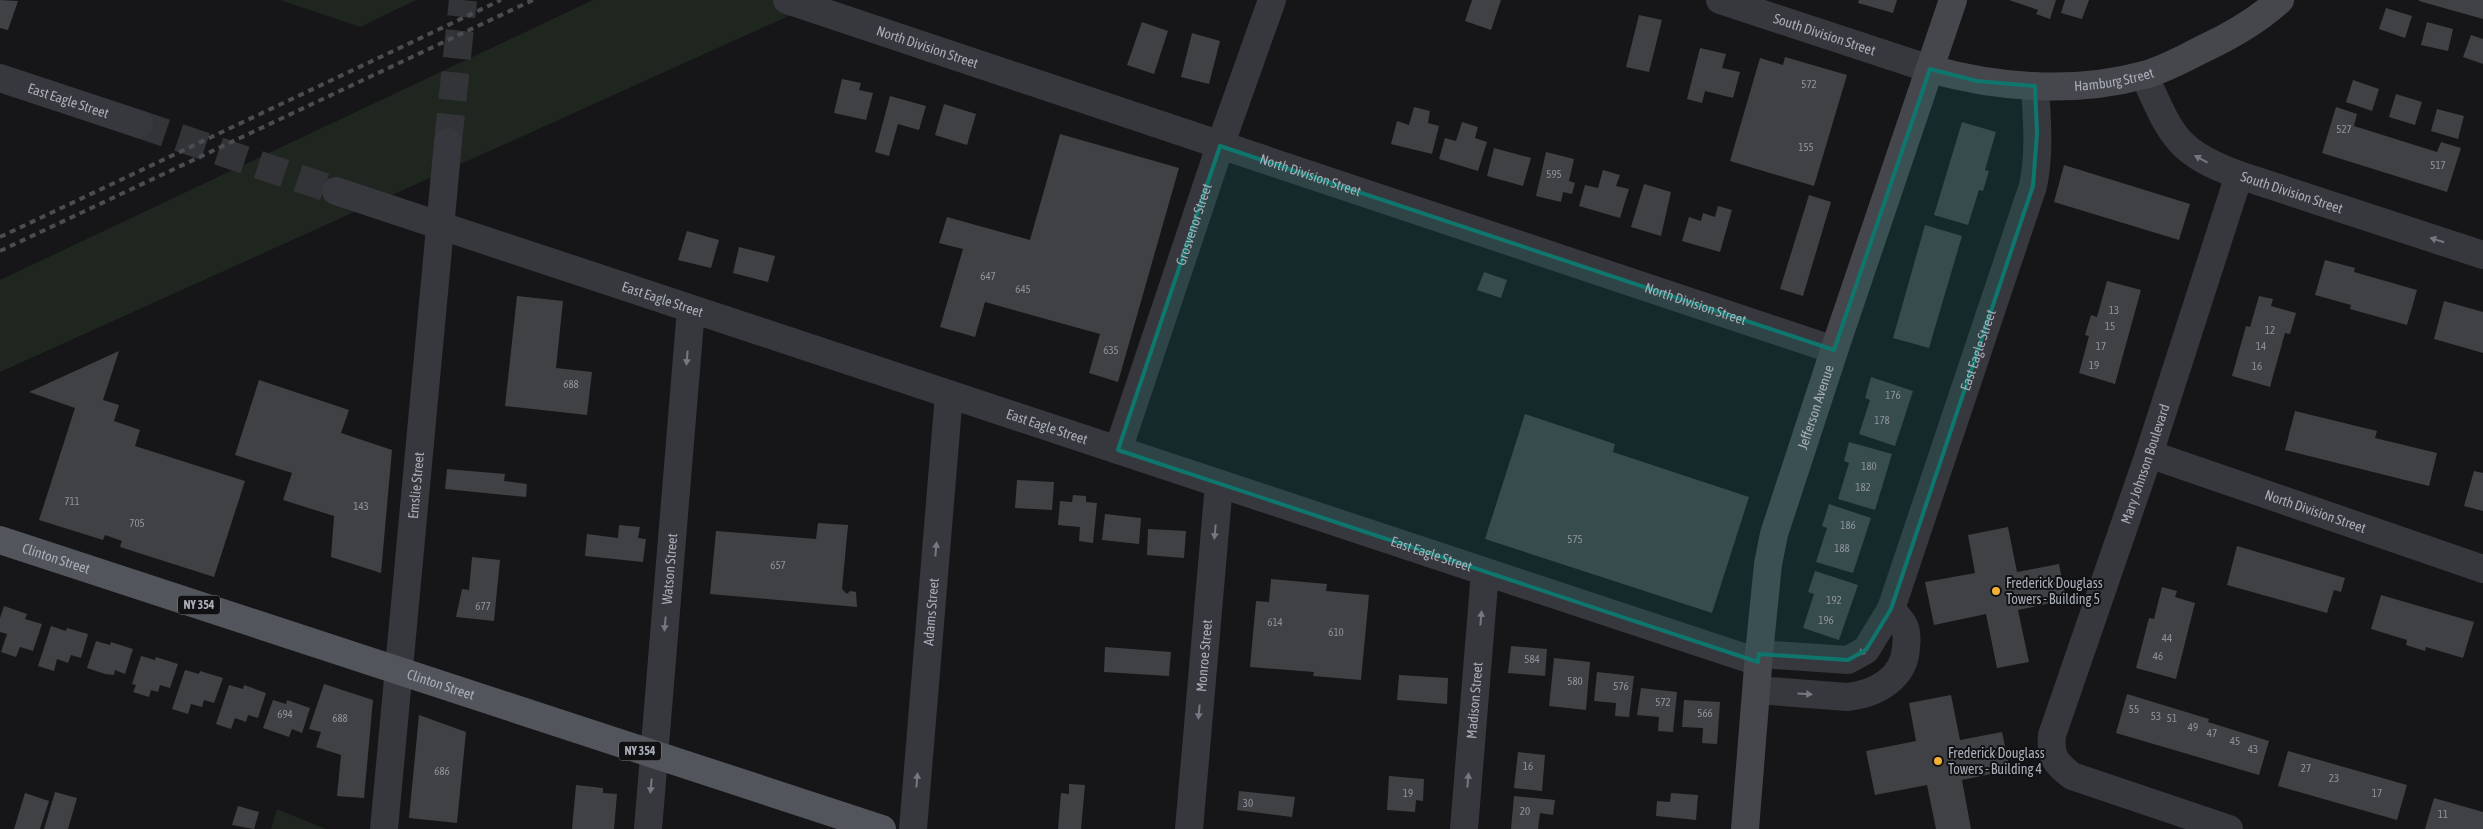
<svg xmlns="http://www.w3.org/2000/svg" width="2483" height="829" font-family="'Asap Condensed',sans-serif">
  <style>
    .green { fill: #1e261f }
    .building { fill: #404145 }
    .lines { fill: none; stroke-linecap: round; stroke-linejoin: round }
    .street-tunnel { stroke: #333438; stroke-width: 28; stroke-dasharray: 28 14; stroke-linecap: butt }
    .street { stroke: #37383d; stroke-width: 28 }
    .secondary { stroke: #45474d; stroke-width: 28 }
    .primary { stroke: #53555c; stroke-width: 28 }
    .rail { stroke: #4a4c52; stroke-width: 4; stroke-dasharray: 6 5; stroke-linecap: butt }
    .oneway { fill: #757881 }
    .marked { fill: #0f766e; fill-opacity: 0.2; stroke: #0f766e; stroke-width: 4; stroke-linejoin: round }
    .poi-dot { fill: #f2b134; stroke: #111113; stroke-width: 2 }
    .labels { text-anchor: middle; stroke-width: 4; stroke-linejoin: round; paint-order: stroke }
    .number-label { font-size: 11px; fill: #8e929b }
    .shield { fill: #111113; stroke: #7b7e86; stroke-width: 1 }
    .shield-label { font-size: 12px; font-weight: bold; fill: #a8adb8 }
    .street-label { font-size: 14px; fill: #a8adb8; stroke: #111113 }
    .poi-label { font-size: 14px; fill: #a8adb8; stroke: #111113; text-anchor: start }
  </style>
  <rect width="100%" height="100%" fill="#161618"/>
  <g class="green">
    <path d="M280,0H416L360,27Z"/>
    <path d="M593,0H824L0,372V280Z"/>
    <path d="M277,809L326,829H271Z"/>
  </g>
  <g class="building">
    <path d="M0,0L18,1L8,30L0,28Z"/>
    <path d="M1472,0H1501L1491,30L1465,21Z"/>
    <path d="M1859,0H1897L1893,13L1858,3Z"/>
    <path d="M2009,0H2056L2050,19L2036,14L2038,10Z"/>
    <path d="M2065,0H2089L2082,19L2061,13Z"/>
    <path d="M2419,0H2483V19L2419,1Z"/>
    <path d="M2386,8L2412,16L2405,38L2379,29Z"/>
    <path d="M1639,15L1662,20L1649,72L1626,67Z"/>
    <path d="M1142,22L1168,31L1154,74L1127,65Z"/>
    <path d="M2427,22L2453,29L2448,51L2421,45Z"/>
    <path d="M1192,33L1220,41L1209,84L1181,77Z"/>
    <path d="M2471,35L2483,39V64L2463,57Z"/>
    <path d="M1700,48L1726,54L1722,68L1740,72L1733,98L1705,91L1702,103L1687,99Z"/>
    <path d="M1785,57L1847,75L1814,186L1730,161L1760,58L1783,65Z"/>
    <path d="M842,79L861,83L859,90L873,93L866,120L834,113Z"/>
    <path d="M2353,80L2379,89L2372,111L2346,102Z"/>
    <path d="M2396,94L2422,102L2415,125L2389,117Z"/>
    <path d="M890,96L926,106L919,130L898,124L889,156L875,152Z"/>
    <path d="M944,104L976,114L967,145L935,135Z"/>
    <path d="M1414,107L1430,111L1428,123L1439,126L1432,154L1391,144L1397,121L1409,125Z"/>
    <path d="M2336,107L2357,114L2354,126L2437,152L2441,142L2461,148L2447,192L2322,153Z"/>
    <path d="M2437,109L2464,116L2458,139L2431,131Z"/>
    <path d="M1462,122L1478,127L1475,138L1487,142L1478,171L1439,159L1445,138L1456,141Z"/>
    <path d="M1962,122L1996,132L1985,170L1989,171L1983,191L1979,190L1968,225L1934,215Z"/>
    <path d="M1060,134L1179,168L1118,382L1089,373L1100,334L985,302L975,337L940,327L963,249L939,243L947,217L1030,240Z"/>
    <path d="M1494,148L1531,158L1523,186L1487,176Z"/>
    <path d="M1546,152L1574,159L1569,181L1575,183L1572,194L1563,192L1561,202L1536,196Z"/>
    <path d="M2064,165L2190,204L2179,240L2054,202Z"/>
    <path d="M1603,170L1620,175L1616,186L1629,189L1620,218L1579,206L1585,185L1598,188Z"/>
    <path d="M1644,184L1671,192L1661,236L1631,227Z"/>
    <path d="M1809,195L1831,202L1803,296L1780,289Z"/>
    <path d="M1718,206L1732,210L1720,252L1682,241L1689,217L1701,221L1703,213L1715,217Z"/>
    <path d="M1925,225L1962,236L1929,348L1893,338Z"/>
    <path d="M687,231L719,240L711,268L678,260Z"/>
    <path d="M739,247L775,256L768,282L733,273Z"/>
    <path d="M2325,260L2355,268L2354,272L2417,290L2407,325L2350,309L2351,305L2315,295Z"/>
    <path d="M1484,272L1507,280L1501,298L1477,290Z"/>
    <path d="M2107,281L2141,290L2115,384L2079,373L2089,336L2085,335L2091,315L2097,317Z"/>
    <path d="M517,296L563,301L556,368L592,372L587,415L505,406Z"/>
    <path d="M2259,296L2273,299L2271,306L2296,313L2290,334L2285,333L2270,387L2232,376L2246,326L2250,327Z"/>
    <path d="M2444,301L2483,312V353L2434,339Z"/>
    <path d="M119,351L103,400L119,405L114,421L140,430L135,446L245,481L214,577L120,547L122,541L105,535L103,540L39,520L75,408L29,392Z"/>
    <path d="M1871,377L1913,391L1895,446L1859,434L1870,400L1865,398Z"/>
    <path d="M259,380L349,410L341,433L392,450L381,573L331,557L334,516L283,500L292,473L235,455Z"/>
    <path d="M2295,411L2377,431L2375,438L2437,453L2429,486L2285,450Z"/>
    <path d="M1525,414L1615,444L1613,452L1749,497L1712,613L1485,539Z"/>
    <path d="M1849,442L1892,454L1875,510L1838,499L1849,463L1844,461Z"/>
    <path d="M447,469L505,474L504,481L527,484L526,497L445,489Z"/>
    <path d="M2474,471L2483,473V511L2464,506Z"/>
    <path d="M1017,480L1054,482L1052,510L1015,508Z"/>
    <path d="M1073,495L1086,496V502L1097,503L1093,543L1079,541L1080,527L1058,525L1060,501L1072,502Z"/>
    <path d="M1829,504L1871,518L1853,573L1816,562L1827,528L1822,526Z"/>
    <path d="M1105,514L1141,518L1139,544L1102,540Z"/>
    <path d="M818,523L848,525L842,589L847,594L850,591L856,592L857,607L710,594L716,531L816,539Z"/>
    <path d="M619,525L640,527L638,538L646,539L643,562L585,556L587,534L618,538Z"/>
    <path d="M2008,527L2017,572L2059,564L2066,600L2018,610L2029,662L1997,668L1986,614L1934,625L1925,582L1975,573L1968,535Z"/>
    <path d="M1148,529L1186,531L1184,558L1147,555Z"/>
    <path d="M2237,546L2345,578L2341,592L2334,590L2327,613L2227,585Z"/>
    <path d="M472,557L500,560L494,621L456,617L462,589L469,590Z"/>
    <path d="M1815,571L1858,585L1839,640L1803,628L1814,594L1808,592Z"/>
    <path d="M1271,579L1327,584L1326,591L1369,595L1361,680L1313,676L1314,672L1250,667L1256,601L1269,602Z"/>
    <path d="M2162,587L2177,591L2175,597L2195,603L2176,679L2136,668L2149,618L2154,619Z"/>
    <path d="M2381,595L2474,622L2463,658L2426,647L2425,651L2406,645L2407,640L2371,629Z"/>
    <path d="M4,606L27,614L25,619L42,624L33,651L20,647L16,657L1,652L7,634L0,632V618Z"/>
    <path d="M51,626L66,631L67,628L88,634L81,658L71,655L68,663L57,659L54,671L38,666Z"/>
    <path d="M96,641L110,645L111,642L133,649L125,674L115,670L114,675L105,674L87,668Z"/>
    <path d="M1511,646L1547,649L1545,676L1508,673Z"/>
    <path d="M1105,647L1171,652L1169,676L1104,672Z"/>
    <path d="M141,656L155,660L156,657L178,664L170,688L160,685L158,692L151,690L149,697L133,692L136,685L132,684Z"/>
    <path d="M1554,658L1590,662L1586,710L1549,706Z"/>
    <path d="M185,670L199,674L200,671L223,678L214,703L204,700L202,707L191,704L188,714L172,709Z"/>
    <path d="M1597,672L1634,676L1629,717L1615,716L1616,703L1594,701Z"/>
    <path d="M1399,675L1448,678L1447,704L1397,700Z"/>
    <path d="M324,684L373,700L364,798L337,796L341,755L316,747L321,732L309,729Z"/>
    <path d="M229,685L243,689L244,685L266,693L258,718L248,715L246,722L235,718L231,729L216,724Z"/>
    <path d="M1641,688L1677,692L1673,732L1658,731L1659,717L1637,715Z"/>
    <path d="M2127,694L2209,719L2208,722L2269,741L2259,775L2116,733Z"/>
    <path d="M1951,695L1960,740L2002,732L2010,770L1962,780L1971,829H1936L1927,785L1875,795L1866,751L1916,741L1909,703Z"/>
    <path d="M273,700L286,704L287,700L310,708L302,733L292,729L289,737L263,728Z"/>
    <path d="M1684,700L1720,702L1717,744L1702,743L1703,728L1682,727Z"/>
    <path d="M419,715L466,732L457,823L409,818Z"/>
    <path d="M2288,751L2407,785L2397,820L2278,786Z"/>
    <path d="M1518,752L1545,755L1542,791L1514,788Z"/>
    <path d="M1389,776L1424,779L1423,801L1416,800L1415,812L1387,810Z"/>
    <path d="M1069,784L1085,785L1081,829H1058L1061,793L1069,794Z"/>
    <path d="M576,785L603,788V793L617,794L614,829H572Z"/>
    <path d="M1239,791L1295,797L1292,817L1237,810Z"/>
    <path d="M55,792L77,798L68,829H44Z"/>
    <path d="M25,793L49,801L40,829H14Z"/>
    <path d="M1671,793L1698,795L1696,820L1656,816L1657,801L1670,802Z"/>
    <path d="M1514,796L1555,800L1553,815L1540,813L1538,829H1511Z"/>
    <path d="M2434,798L2483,812V829H2425Z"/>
    <path d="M238,806L259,812L254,829L232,825Z"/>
  </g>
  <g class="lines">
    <g class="street-tunnel">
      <path d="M139,124L336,191"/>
      <path d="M448,142L463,0"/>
    </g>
    <g class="street">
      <path id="s1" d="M787,0L1834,350"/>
      <path id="s2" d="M1720,0L1930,69"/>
      <path id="s3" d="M2144,75C2171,133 2174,152 2239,175L2483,255"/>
      <path id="s4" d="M0,78L139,124"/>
      <path id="s5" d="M336,191L1758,662"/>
      <path id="s6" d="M1118,450L1220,146L1272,0"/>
      <path id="s7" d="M2149,454L2483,569"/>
      <path id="s8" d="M1759,654L1848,660L1866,650L1891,609L2033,186C2040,153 2037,119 2035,86"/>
      <path d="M1757,690L1847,697C1876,694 1905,678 1906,647C1907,639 1907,630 1903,624C1900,619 1895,614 1891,609"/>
      <path id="s9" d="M384,829L448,142"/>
      <path id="s10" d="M648,829L691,309"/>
      <path id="s11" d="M913,829L949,394"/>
      <path id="s12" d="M1189,829L1219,484"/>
      <path id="s13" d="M1464,829L1485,572"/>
      <path id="s14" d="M2229,829L2072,776C2055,763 2050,756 2052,735L2149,454L2239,175"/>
    </g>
    <g class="secondary">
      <path id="s15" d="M1930,69C1998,88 2074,94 2144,75C2166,69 2186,57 2207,47C2232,35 2259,19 2280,0"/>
      <path id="s16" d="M1745,829L1759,654L1768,564L1774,534L1837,342L1953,0"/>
    </g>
    <path class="primary" id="s17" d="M0,540L882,829"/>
    <g class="rail">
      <path d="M0,237L501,0"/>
      <path d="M0,251L533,0"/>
    </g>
  </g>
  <defs><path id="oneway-solid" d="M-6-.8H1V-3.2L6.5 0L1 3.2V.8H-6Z" transform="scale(1.25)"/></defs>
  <g class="oneway">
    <use href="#oneway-solid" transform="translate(2201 159) rotate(-151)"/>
    <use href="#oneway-solid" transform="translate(2437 240) rotate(-162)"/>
    <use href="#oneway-solid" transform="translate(687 358) rotate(95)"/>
    <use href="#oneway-solid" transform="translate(1215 532) rotate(95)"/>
    <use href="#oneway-solid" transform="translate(936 549) rotate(-85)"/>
    <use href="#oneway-solid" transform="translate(1481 618) rotate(-85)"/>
    <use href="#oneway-solid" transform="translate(665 624) rotate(95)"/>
    <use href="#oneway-solid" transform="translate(1864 650) rotate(135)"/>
    <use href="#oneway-solid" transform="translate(1805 694) rotate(4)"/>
    <use href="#oneway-solid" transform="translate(1199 712) rotate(95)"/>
    <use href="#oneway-solid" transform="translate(917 780) rotate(-85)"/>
    <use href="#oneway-solid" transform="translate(1468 780) rotate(-85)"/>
    <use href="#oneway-solid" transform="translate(651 786) rotate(95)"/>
  </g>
  <path class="marked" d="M1930,69L1977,81L2035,86L2037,133L2033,186L1891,609L1866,650L1848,660L1759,654L1758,662L1118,450L1220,146L1834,350Z"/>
  <g class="poi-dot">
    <circle cx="1996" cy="591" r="5"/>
    <circle cx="1938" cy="761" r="5"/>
  </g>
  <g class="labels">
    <g class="number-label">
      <text x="1809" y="88">572</text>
      <text x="2344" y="133">527</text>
      <text x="1806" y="151">155</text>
      <text x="2438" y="169">517</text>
      <text x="1554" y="178">595</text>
      <text x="988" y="280">647</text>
      <text x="1023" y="293">645</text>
      <text x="2114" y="314">13</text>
      <text x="2110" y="330">15</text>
      <text x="2270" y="334">12</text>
      <text x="2101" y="350">17</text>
      <text x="2261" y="350">14</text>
      <text x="1111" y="354">635</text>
      <text x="2094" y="369">19</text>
      <text x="2257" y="370">16</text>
      <text x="571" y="388">688</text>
      <text x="1893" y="399">176</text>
      <text x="1882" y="424">178</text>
      <text x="1869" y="470">180</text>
      <text x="1863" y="491">182</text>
      <text x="72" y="505">711</text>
      <text x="361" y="510">143</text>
      <text x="137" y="527">705</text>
      <text x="1848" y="529">186</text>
      <text x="1575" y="543">575</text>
      <text x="1842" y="552">188</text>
      <text x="778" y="569">657</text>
      <text x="1834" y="604">192</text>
      <text x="483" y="610">677</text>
      <text x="1826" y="624">196</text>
      <text x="1275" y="626">614</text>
      <text x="1336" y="636">610</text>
      <text x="2167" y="642">44</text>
      <text x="2158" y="660">46</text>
      <text x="1532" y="663">584</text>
      <text x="1575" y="685">580</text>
      <text x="1621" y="690">576</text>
      <text x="1663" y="706">572</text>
      <text x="2134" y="713">55</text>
      <text x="1705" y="717">566</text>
      <text x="285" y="718">694</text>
      <text x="2156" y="720">53</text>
      <text x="340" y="722">688</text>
      <text x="2172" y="722">51</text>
      <text x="2193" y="731">49</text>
      <text x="2212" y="737">47</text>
      <text x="2235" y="745">45</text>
      <text x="2253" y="753">43</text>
      <text x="1528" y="770">16</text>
      <text x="2306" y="772">27</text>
      <text x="442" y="775">686</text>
      <text x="2334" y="782">23</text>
      <text x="1408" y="797">19</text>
      <text x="2377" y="797">17</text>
      <text x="1248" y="807">30</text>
      <text x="1525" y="815">20</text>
      <text x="2443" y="818">11</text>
    </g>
    <g class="shield">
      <rect x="178" y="595.5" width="42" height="19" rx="4"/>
      <rect x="619" y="741.5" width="42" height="19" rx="4"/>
    </g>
    <g class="shield-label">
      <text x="199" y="609">NY 354</text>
      <text x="640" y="755">NY 354</text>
    </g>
    <g class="street-label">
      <text dy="5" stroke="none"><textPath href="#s2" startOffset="110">South Division Street</textPath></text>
      <text dy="5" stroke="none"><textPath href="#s1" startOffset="148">North Division Street</textPath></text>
      <text dy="5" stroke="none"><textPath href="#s15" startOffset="186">Hamburg Street</textPath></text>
      <text dy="5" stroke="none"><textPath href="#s4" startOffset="72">East Eagle Street</textPath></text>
      <text dy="5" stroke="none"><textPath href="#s1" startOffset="552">North Division Street</textPath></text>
      <text dy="5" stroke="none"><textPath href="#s3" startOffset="200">South Division Street</textPath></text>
      <text dy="5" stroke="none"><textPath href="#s6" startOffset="238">Grosvenor Street</textPath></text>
      <text dy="5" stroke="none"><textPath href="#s5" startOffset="344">East Eagle Street</textPath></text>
      <text dy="5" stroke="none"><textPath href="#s1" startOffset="958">North Division Street</textPath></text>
      <text dy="5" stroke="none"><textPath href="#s8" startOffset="431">East Eagle Street</textPath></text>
      <text dy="5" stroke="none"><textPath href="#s16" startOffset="430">Jefferson Avenue</textPath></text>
      <text dy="5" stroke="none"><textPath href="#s5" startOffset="749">East Eagle Street</textPath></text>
      <text dy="5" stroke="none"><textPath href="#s14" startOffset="501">Mary Johnson Boulevard</textPath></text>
      <text dy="5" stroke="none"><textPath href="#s9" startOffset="345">Emslie Street</textPath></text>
      <text dy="5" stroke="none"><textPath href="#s7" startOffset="176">North Division Street</textPath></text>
      <text dy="5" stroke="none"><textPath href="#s5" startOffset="1154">East Eagle Street</textPath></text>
      <text dy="5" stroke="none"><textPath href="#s17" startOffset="59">Clinton Street</textPath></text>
      <text dy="5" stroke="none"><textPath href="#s10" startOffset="261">Watson Street</textPath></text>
      <text dy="5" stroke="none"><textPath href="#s11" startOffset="218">Adams Street</textPath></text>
      <text dy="5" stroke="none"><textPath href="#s12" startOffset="174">Monroe Street</textPath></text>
      <text dy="5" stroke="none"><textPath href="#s17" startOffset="464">Clinton Street</textPath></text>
      <text dy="5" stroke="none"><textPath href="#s13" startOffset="129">Madison Street</textPath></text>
    </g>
    <g class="poi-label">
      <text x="2006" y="588">Frederick Douglass<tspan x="2006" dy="16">Towers - Building 5</tspan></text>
      <text x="1948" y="758">Frederick Douglass<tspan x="1948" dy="16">Towers - Building 4</tspan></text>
    </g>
  </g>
</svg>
